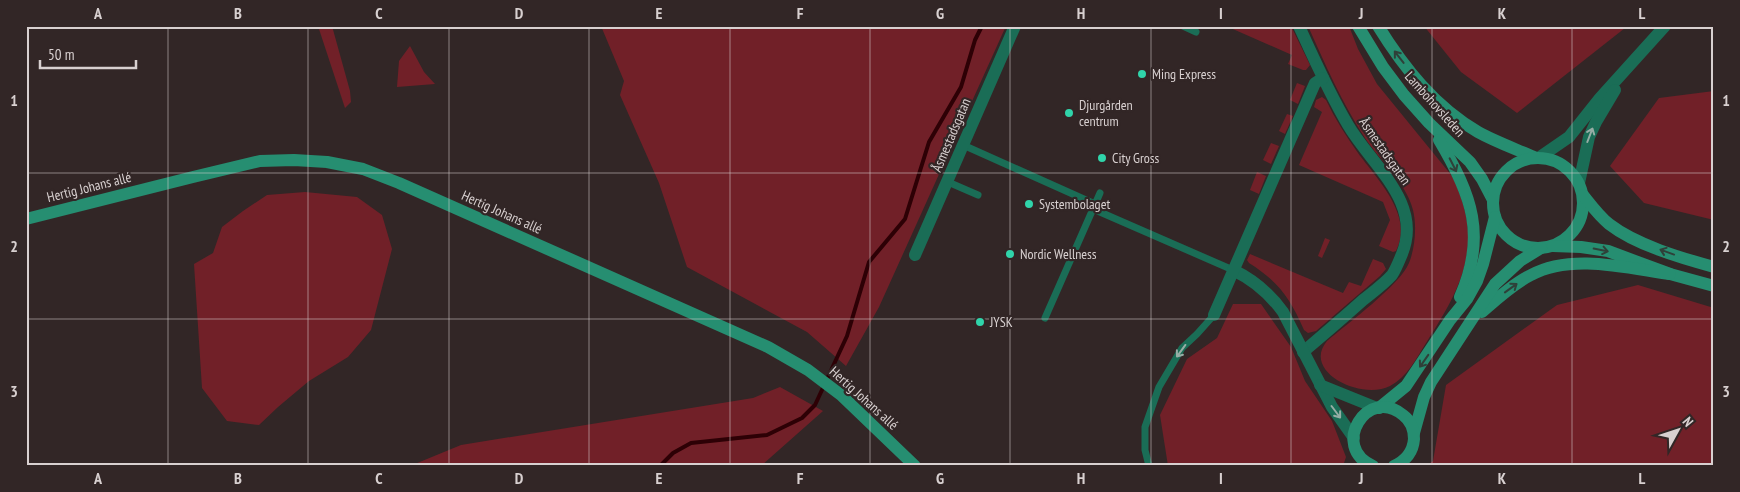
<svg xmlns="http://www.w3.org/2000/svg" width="1740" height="492" font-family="'PT Sans Narrow',sans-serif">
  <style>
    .green { fill: #712028 }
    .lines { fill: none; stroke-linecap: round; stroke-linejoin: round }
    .stream { stroke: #2d0005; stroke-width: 4 }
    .lane { stroke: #1a6d56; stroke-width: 7 }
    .street { stroke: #1a6d56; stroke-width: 12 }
    .secondary { stroke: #268e71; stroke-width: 12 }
    .oneway { stroke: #2f4039 }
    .oneway2 { stroke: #96ada5 }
    .grid { fill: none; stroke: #d8d0d0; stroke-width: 1; stroke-opacity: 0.55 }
    .poi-dot { fill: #30d4aa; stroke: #322626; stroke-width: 2 }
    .labels { text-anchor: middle; stroke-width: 4.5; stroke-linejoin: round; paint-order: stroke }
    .poi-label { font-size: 14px; fill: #d8d0d0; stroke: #322626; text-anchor: start }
    .street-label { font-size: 14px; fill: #d8d0d0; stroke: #322626 }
    .neatline { fill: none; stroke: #d8d0d0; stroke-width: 2 }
    .grid-label { font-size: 16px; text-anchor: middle; font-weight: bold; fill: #d8d0d0 }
  </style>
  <rect width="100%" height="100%" fill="#322626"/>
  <g class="green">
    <path d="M318,26H332L350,91L351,102L345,108Z"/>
    <path d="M601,26H1006L879,307L846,366L807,332L687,267L659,183L620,95L624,81Z"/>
    <path d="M1226,26H1291L1310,65L1306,70H1303L1288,64L1292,55Z"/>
    <path d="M1308,26H1349L1358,49L1377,84L1452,176C1485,243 1463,285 1426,343C1416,359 1407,377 1390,386C1362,401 1301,372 1327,341C1347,324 1400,285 1409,263C1415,248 1417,226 1413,210C1406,182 1380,161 1365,138C1342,103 1325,64 1308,26Z"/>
    <path d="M1424,26H1625V28L1517,113L1461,72Z"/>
    <path d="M410,46L424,72L435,84L397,87L399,61Z"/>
    <path d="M1297,83L1305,86L1298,104L1290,100Z"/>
    <path d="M1714,91V220L1644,203L1610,166L1659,98Z"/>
    <path d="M1322,97L1326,100C1335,119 1346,136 1358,153C1376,178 1415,216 1396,251L1393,252L1379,246L1390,220L1383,202L1299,165L1322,112L1314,107L1316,100Z"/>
    <path d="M1287,114L1293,116L1285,134L1279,131Z"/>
    <path d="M1271,143L1279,146L1271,164L1263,160Z"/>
    <path d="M1257,172L1266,176L1259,194L1250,190Z"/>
    <path d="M305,192L357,197L382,215L392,249L371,330L348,357L309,381L278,407L259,425L227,421L202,388L194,264L213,253L222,227L243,211L267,195Z"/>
    <path d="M1325,238L1330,240L1322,258L1318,256Z"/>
    <path d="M1250,254L1343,293L1349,282L1361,286L1373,259L1383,263L1386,269L1380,276L1316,331L1308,333L1304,330C1290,298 1279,282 1249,263L1247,260Z"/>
    <path d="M1638,285L1714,308V466H1426L1433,461L1446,385L1557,305Z"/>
    <path d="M1233,304H1261L1291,347L1305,381L1332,421L1346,457L1343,466H1168L1160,415L1187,359L1217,338Z"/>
    <path d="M780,387L823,411L761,466H410L461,445L753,398Z"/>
  </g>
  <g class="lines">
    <path class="stream" d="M660,466L673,453L691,443L767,435L802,418L815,405L847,336L869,262L905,219L929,142L961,87L975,40L982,26"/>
    <g class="lane">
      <path d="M1183,26L1196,32"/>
      <path d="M963,145L1095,204"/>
      <path d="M948,182L978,195"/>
      <path d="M1093,209L1233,270"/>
      <path d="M1045,318L1100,193"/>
      <path d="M1149,466L1145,450V427L1159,387L1182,348L1197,334L1214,315"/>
    </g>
    <g class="street">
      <path d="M1299,26C1314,59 1329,93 1348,125C1372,166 1423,202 1402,254C1399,261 1396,269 1392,275C1384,284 1373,292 1363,300C1343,318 1323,335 1303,352"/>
      <path d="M1540,157L1569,137L1600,98L1665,26"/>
      <path d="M1579,183L1589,137L1596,122L1615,90"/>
      <path d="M915,255L1015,26"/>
      <path d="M1233,270C1254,280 1270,294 1283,312L1332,407L1354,438"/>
      <path d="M1214,315L1315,83L1323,78"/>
      <path d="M1320,385L1377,408"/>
    </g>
    <g class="secondary">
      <path d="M1358,26L1383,67L1404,95L1429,123L1470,162L1482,179L1493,200"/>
      <path d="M1378,26C1404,68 1435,107 1478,132C1496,142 1516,149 1534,157"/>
      <path d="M1439,140C1472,195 1487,236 1460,297"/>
      <circle cx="1538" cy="203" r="45"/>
      <path d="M1583,195C1591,205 1599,216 1609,224C1636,245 1681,258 1714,267"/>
      <path d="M26,219L193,177L260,161L294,160L327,162L363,169L399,183L768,347L808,370L841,395L915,466"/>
      <path d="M1553,246L1581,247L1608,251L1670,274L1714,286"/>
      <path d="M1482,312C1497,299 1513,284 1531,275C1571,253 1627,268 1670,274"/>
      <path d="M1379,408L1406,386L1450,320L1467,299L1477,281L1483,264L1495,217"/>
      <path d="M1414,433L1424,397L1431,382L1495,284L1520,261L1541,248"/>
      <path d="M1373,466C1329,447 1368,385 1403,415C1411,421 1414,430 1414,439C1413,452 1405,461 1394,466"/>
    </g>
  </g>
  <defs><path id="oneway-shaft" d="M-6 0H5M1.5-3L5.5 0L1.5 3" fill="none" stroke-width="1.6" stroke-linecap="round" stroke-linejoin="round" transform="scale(1.25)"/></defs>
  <g class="oneway">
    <use href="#oneway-shaft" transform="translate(1399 57) rotate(-128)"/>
    <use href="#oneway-shaft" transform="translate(1453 165) rotate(63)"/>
    <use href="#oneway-shaft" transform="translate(1601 250) rotate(11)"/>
    <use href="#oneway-shaft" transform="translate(1667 252) rotate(-160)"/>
    <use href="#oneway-shaft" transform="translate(1511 288) rotate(-36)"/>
    <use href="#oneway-shaft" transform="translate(1424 361) rotate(125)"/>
  </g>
  <g class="oneway2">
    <use href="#oneway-shaft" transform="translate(1590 135) rotate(-69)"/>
    <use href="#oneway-shaft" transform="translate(1181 351) rotate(126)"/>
    <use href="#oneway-shaft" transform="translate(1336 412) rotate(53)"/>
  </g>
  <path class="grid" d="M168,26V466M308,26V466M449,26V466M589,26V466M730,26V466M870,26V466M1010,26V466M1151,26V466M1291,26V466M1432,26V466M1572,26V466M26,173H1714M26,319H1714"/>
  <g class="poi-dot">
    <circle cx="1142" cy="74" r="5"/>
    <circle cx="1069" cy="113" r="5"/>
    <circle cx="1102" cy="158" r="5"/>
    <circle cx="1029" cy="204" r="5"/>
    <circle cx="1010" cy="254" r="5"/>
    <circle cx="980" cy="322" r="5"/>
  </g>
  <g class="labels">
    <g class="poi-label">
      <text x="1152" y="79">Ming Express</text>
      <text x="1079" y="110">Djurgården<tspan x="1079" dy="16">centrum</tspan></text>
      <text x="1112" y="163">City Gross</text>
      <text x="1039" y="209">Systembolaget</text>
      <text x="1020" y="259">Nordic Wellness</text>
      <text x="990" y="327">JYSK</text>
    </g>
    <g class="street-label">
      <text transform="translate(1435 104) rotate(48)" y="5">Lambohovsleden</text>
      <text transform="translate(951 135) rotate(-67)" y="5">Åsmestadsgatan</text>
      <text transform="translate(1385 151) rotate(55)" y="5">Åsmestadsgatan</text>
      <text transform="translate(89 187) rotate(-14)" y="5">Hertig Johans allé</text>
      <text transform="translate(502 212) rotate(24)" y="5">Hertig Johans allé</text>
      <text transform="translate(864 398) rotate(42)" y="5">Hertig Johans allé</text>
    </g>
  </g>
  <rect width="1740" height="492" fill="none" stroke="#322626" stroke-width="55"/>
  <g transform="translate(1678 430) rotate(50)" stroke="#322626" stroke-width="4" paint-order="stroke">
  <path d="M0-4L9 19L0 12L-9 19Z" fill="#d8d0d0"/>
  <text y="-8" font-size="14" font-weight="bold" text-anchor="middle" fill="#d8d0d0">N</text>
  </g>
  <path d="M40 60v8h96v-8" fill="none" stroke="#d8d0d0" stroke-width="2.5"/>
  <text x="48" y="60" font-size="15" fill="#d8d0d0" stroke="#322626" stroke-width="4" paint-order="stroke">50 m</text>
  <rect x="28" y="28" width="1684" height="436" class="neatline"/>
  <g class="grid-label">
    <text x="98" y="19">A</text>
    <text x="238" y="19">B</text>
    <text x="379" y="19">C</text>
    <text x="519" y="19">D</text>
    <text x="659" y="19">E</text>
    <text x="800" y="19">F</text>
    <text x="940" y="19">G</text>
    <text x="1081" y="19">H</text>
    <text x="1221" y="19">I</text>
    <text x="1361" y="19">J</text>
    <text x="1502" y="19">K</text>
    <text x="1642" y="19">L</text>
    <text x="14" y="106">1</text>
    <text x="1726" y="106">1</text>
    <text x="14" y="252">2</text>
    <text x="1726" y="252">2</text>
    <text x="14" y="397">3</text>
    <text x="1726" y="397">3</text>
    <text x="98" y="484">A</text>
    <text x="238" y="484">B</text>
    <text x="379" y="484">C</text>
    <text x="519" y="484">D</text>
    <text x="659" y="484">E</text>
    <text x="800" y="484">F</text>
    <text x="940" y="484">G</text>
    <text x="1081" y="484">H</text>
    <text x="1221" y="484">I</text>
    <text x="1361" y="484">J</text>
    <text x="1502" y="484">K</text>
    <text x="1642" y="484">L</text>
  </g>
</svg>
